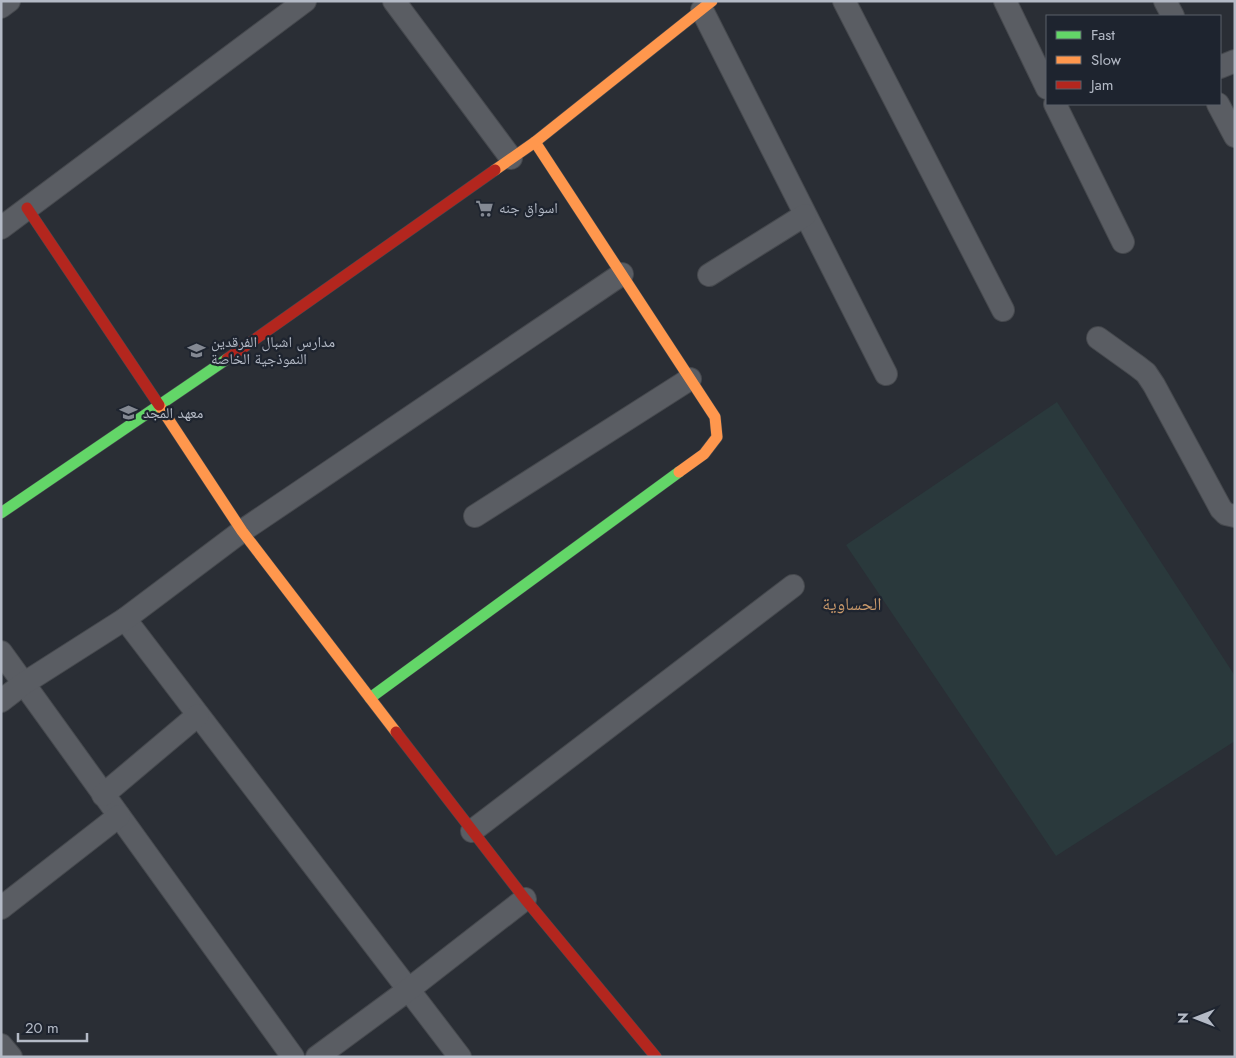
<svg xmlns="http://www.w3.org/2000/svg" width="1236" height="1058" font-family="Jost,'Noto Naskh Arabic',sans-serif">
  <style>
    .green { fill: #2a393c }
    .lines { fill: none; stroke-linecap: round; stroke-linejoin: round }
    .street-casing { stroke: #46494e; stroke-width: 24 }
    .fast-casing { stroke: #46494e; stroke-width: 12 }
    .slow-casing { stroke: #46494e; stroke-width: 12 }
    .jam-casing { stroke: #46494e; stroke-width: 12 }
    .street { stroke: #5a5d63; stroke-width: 22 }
    .fast { stroke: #63d668; stroke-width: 11 }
    .slow { stroke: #ff974d; stroke-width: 11 }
    .jam { stroke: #b3261e; stroke-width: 11 }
    .labels { text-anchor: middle; stroke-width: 4.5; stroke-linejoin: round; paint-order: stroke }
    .poi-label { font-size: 15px; fill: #b4bac6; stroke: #1e242f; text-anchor: start }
    .quarter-label { font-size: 18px; fill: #ca9a6b; stroke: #1e242f }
  </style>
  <rect width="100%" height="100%" fill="#2a2e35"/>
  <path class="green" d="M1057,402L1235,676V741L1056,856L846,545Z"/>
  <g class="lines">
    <defs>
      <g id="street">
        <path d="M394,1L511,158"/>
        <path d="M844,1L1003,310"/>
        <path d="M1005,1L1047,88"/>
        <path d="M1165,1L1173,16"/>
        <path d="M1,7L9,1"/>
        <path d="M702,10L886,374"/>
        <path d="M1220,67L1235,61"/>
        <path d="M1055,104L1123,242"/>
        <path d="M1218,104L1235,136"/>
        <path d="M1,228L305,1"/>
        <path d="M709,275L805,215"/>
        <path d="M1098,338L1137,366L1146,373L1154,385L1221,509L1226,514L1235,516"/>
        <path d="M475,516L690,379"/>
        <path d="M125,619L460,1057"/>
        <path d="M1,652L293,1057"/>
        <path d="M1,701L23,684L125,619L242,531L622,274"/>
        <path d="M103,795L198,715"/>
        <path d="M472,831L793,586"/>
        <path d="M1,908L119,816"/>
        <path d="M1,1045L11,1057"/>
        <path d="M317,1057L408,990L525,899"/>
      </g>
      <g id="fast">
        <path d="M1,513L227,359"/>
        <path d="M370,698L679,472"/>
      </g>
      <g id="slow">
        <path d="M535,142L715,417L717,437L704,454L679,472"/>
        <path d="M495,170L535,142L712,1"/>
        <path d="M159,405L242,531L396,732"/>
      </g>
      <g id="jam">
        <path d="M27,208L159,405"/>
        <path d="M227,359L495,170"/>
        <path d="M396,732L525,899L656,1057"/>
      </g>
    </defs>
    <use href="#street" class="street-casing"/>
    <use href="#fast" class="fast-casing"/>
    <use href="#slow" class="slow-casing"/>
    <use href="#jam" class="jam-casing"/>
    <use href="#street" class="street"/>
    <use href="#fast" class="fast"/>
    <use href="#slow" class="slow"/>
    <use href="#jam" class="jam"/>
  </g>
  <defs>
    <symbol id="supermarket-bare" viewBox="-9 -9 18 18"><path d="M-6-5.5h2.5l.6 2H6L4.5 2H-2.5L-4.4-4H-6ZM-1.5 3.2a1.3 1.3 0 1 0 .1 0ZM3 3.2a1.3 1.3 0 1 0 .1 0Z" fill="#848993" stroke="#1e242f" stroke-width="2.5" paint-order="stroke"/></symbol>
    <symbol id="school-bare" viewBox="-9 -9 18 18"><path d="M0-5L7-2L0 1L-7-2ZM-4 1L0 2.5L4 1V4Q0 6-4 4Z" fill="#848993" stroke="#1e242f" stroke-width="2.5" paint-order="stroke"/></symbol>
  </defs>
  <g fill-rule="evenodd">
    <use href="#supermarket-bare" x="472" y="196" width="25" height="25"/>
    <use href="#school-bare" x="184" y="338" width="25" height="25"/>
    <use href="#school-bare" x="116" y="400" width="25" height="25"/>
  </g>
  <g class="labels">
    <g class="poi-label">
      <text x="499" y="213">اسواق جنه</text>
      <text x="211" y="347">مدارس اشبال الفرقدين<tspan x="211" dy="17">النموذجية الخاصة</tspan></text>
      <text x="143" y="418">معهد المجد</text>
    </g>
    <g class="quarter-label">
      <text x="852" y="610">الحساوية</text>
    </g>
  </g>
  <rect width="1236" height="1058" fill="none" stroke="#b4bac6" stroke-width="5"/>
  <rect x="1046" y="15" width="175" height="90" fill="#1e242f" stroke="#5a606b"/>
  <rect x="1056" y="31" width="25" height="8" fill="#63d668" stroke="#5a606b"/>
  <text x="1091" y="40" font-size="15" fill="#b4bac6">Fast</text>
  <rect x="1056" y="56" width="25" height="8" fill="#ff974d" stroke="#5a606b"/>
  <text x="1091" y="65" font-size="15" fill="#b4bac6">Slow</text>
  <rect x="1056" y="81" width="25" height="8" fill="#b3261e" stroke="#5a606b"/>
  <text x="1091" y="90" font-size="15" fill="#b4bac6">Jam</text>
  <g transform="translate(1196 1018) rotate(270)" stroke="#1e242f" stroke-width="4" paint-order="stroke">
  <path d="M0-4L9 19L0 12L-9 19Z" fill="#b4bac6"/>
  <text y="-8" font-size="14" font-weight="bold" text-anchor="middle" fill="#b4bac6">N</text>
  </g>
  <path d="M18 1033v8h69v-8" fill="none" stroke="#b4bac6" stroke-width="2.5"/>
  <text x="25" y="1033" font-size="15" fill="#b4bac6" stroke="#1e242f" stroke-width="4" paint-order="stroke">20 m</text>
</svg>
